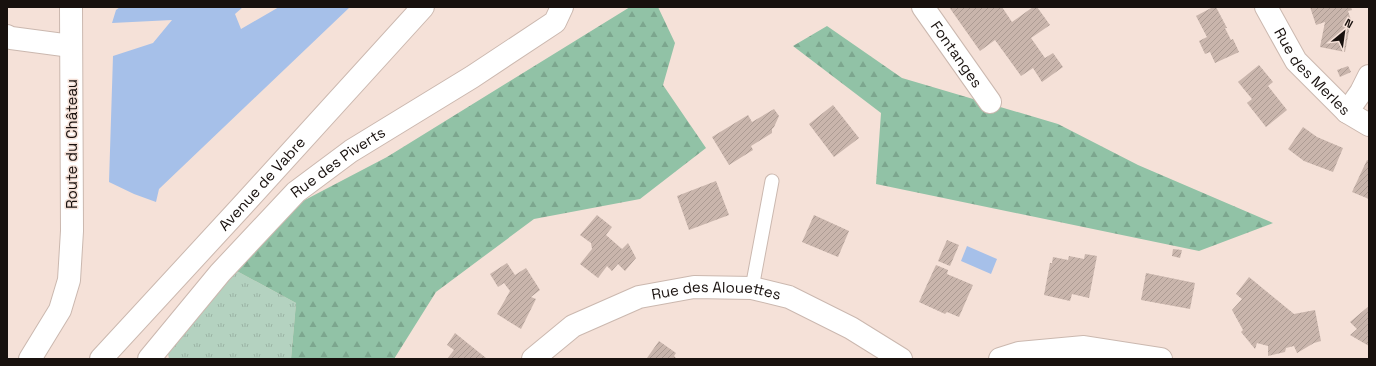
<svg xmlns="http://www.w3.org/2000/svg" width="1376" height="366" font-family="'Space Grotesk',sans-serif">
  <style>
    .grass { fill: url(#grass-tufts) }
    .forest { fill: url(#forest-firs) }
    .water { fill: #a6c0e9 }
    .building { fill: url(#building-hatch) }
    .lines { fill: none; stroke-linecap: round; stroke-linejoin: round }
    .service-casing { stroke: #cbb8af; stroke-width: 15 }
    .minor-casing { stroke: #cbb8af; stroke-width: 24 }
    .secondary-casing { stroke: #cbb8af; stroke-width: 24 }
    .service { stroke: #fff; stroke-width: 13 }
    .minor { stroke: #fff; stroke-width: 22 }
    .secondary { stroke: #fff; stroke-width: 22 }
    .labels { text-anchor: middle; stroke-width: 3; stroke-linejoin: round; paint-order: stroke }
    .street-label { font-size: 15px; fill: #18110e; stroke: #f5e1d8 }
  </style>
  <defs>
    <pattern id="grass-tufts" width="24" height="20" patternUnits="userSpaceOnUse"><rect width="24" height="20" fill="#b4d2c0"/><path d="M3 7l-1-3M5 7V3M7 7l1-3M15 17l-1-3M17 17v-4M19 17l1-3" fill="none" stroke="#9ab3a4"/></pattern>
    <pattern id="forest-firs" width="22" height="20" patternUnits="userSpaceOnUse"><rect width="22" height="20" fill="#91c2a6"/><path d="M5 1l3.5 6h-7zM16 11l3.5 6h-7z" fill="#7ca68e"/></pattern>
    <pattern id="building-hatch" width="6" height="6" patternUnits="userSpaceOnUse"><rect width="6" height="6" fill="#c9b5ac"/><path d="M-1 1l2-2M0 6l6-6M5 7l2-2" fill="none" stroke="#ac9b93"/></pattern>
  </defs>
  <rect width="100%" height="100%" fill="#f5e1d8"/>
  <path class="grass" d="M233,269L296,303L291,359H169L165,338Z"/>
  <g class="forest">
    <path d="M630,7H658L675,43L663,85L706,148L640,199L534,219L436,292L394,359H291L296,303L233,269L301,202L387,157Z"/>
    <path d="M827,26L902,78L1058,124L1138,165L1273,223L1199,251L876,184L881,113L793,46Z"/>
  </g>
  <g class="water">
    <path d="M120,7H243L235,14L241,29L279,7H350L159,189L156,202L134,194L109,182L113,56L153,43L172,20L112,23L116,10Z"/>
    <path d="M967,246L997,259L991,274L961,261Z"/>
  </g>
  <g class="building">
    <path d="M949,7H1002L1012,22L1033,7H1037L1050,25L1031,38L1045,58L1053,53L1063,67L1042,82L1033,68L1021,76L995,40L980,51Z"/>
    <path d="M1213,7H1216L1227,28H1225L1231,40L1233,39L1239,52L1215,63L1210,52L1205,54L1199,41L1207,37L1196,16Z"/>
    <path d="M1310,7H1351L1352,10L1348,11L1351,20L1345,52L1320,47L1325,22L1316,25Z"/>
    <path d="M1259,65L1273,82L1268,86L1287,110L1266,127L1247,103L1252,99L1238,82Z"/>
    <path d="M1348,66L1351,72L1340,77L1337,70Z"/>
    <path d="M833,105L859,138L834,157L809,124Z"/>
    <path d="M774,109L779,116L774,127L772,129V133L751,146L753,150L729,165L712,137L748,115L752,122Z"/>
    <path d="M1303,127L1317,137L1343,148L1333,172L1304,161L1288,149Z"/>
    <path d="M1367,160L1369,161V199L1352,192Z"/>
    <path d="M716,181L729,215L689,230L677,196Z"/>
    <path d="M597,215L612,227L606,235L622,249L628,243L636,258L625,271L618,264L612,271L607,266L598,278L580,264L592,249L591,243L580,235Z"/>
    <path d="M814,215L849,231L838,257L802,242Z"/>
    <path d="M947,240L959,245L950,266L938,261Z"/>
    <path d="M1173,249L1182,250L1180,258L1172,256Z"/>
    <path d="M1085,254L1097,256L1089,298L1072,294L1070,301L1044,295L1050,263H1052L1053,257L1068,260L1069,256L1084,259Z"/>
    <path d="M507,263L515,275L526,268L540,290L531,297L536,299L521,329L497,314L510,291L504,283L498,287L490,274Z"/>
    <path d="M936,265L948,270L947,274L973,285L959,317L947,312L945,314L919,302Z"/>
    <path d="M1146,273L1195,283L1190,309L1141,300Z"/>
    <path d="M1249,277L1294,314L1315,310L1321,341L1314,343L1297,353L1294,346L1286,348L1285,352L1268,356V346L1257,343L1255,349L1241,332L1243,330L1232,310L1242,299L1236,294Z"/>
    <path d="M1369,306V346L1350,335L1357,329L1350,322Z"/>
    <path d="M455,333L486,358L485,359H447L454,350L447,345Z"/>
    <path d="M659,341L676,353L674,356L677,359H649L647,358Z"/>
  </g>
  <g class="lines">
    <defs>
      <path id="service" d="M752,288L772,181"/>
      <g id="minor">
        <path id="s1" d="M923,7L990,102"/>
        <path id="s2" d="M1266,7L1296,61L1347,112L1369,125"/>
        <path d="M7,36L11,38L71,46"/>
        <path d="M1347,112L1361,92L1369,76"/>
        <path d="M30,359L60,310L69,280L72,231L71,7"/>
        <path id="s3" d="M149,359L220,273L296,192L351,151L472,77L555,22L562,7"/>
        <path id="s4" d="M533,359L573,326L639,297L694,287L752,288L789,297L851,328L901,359"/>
        <path d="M1000,359L1019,353L1084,347L1161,359"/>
      </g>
      <g id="secondary">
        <path id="s5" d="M101,359L242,206L423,7"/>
      </g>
    </defs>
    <use href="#service" class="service-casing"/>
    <use href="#minor" class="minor-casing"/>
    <use href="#secondary" class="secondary-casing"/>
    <use href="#service" class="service"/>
    <use href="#minor" class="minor"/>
    <use href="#secondary" class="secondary"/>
  </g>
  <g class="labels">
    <g class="street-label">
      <text dy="5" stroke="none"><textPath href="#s1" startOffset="58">Fontanges</textPath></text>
      <text dy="5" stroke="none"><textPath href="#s2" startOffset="80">Rue des Merles</textPath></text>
      <text transform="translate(72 144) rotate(-90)" y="5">Route du Château</text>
      <text dy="5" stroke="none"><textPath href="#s3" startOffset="274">Rue des Piverts</textPath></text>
      <text dy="5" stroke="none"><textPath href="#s5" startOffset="238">Avenue de Vabre</textPath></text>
      <text dy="5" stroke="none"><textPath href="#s4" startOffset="202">Rue des Alouettes</textPath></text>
    </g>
  </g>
  <rect width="1376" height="366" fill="none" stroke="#18110e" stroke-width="16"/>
  <g transform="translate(1344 32) rotate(29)" stroke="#f5e1d8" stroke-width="3" paint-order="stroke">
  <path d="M0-3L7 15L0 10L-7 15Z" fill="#18110e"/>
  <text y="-6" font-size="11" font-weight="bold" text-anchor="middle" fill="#18110e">N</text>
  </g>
</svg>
